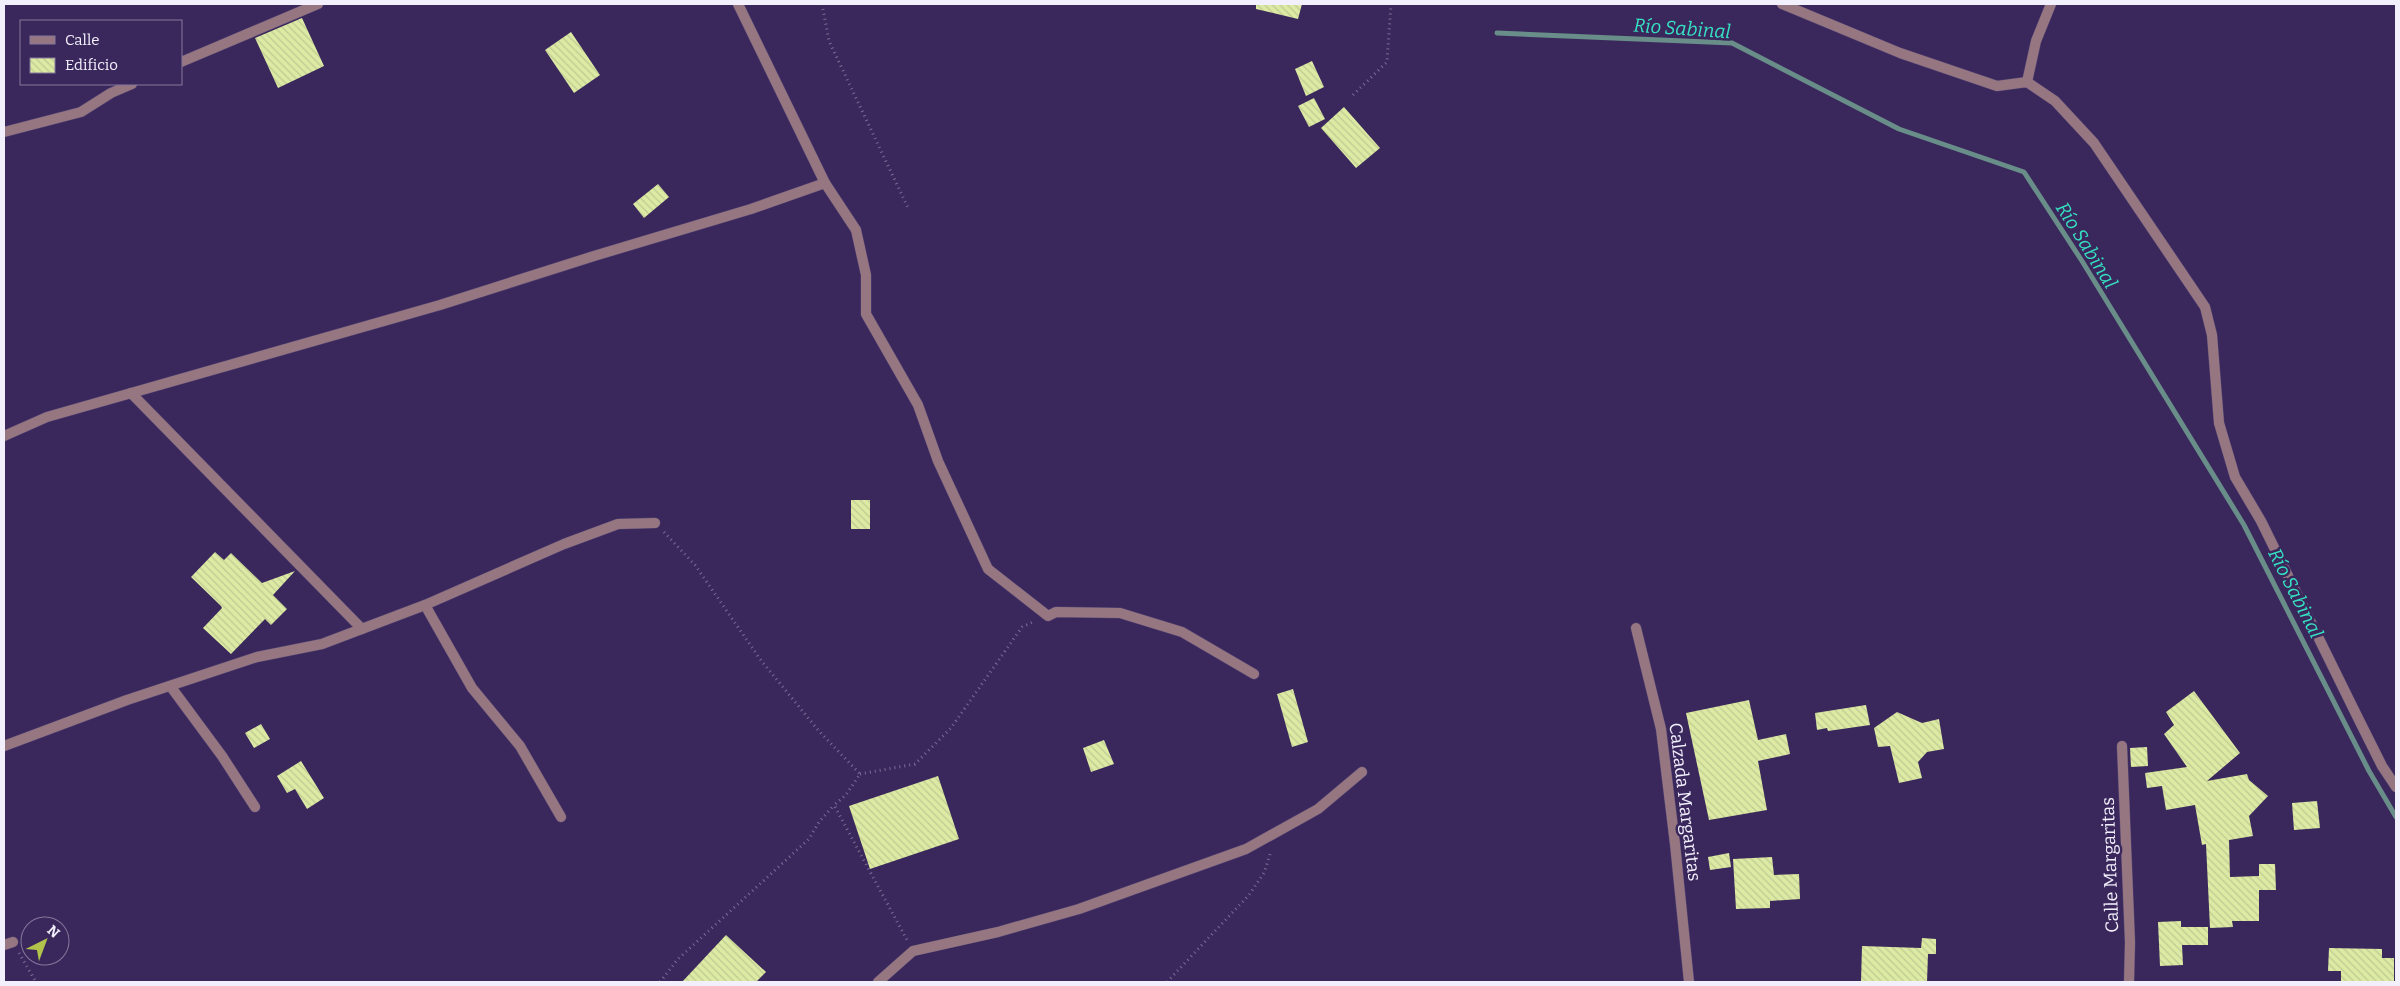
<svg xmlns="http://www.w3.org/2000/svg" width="2400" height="986" font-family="Bitter,serif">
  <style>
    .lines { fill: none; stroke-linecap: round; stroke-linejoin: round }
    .stream { stroke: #698d88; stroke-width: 5 }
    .building { fill: url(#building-back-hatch) }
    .service-casing { stroke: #544473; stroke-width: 11 }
    .minor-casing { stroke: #544473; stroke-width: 11 }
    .path { stroke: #7a6d94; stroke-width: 3; stroke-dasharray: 1 4; stroke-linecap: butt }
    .service { stroke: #967781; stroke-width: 10 }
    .minor { stroke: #967781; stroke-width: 10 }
    .labels { text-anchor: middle; stroke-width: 5; stroke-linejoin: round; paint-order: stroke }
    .street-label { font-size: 18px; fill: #f3f0fd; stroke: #3a285c }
    .water-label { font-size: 19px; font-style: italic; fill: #36e1c2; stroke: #3a285c }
  </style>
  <defs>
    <pattern id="building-back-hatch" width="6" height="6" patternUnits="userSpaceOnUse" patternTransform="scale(1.25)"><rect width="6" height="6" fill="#ddeaa4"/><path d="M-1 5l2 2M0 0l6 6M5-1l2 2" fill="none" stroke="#bfca92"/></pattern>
  </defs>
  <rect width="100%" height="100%" fill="#3a285c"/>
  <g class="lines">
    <path class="stream" d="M1497,33L1732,43L1899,129L2024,172L2082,261L2244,525L2369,771L2396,817"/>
  </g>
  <g class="building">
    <path d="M1256,4H1302L1298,19L1256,9Z"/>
    <path d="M302,18L324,66L278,88L255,38Z"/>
    <path d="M571,32L600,75L574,93L545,50Z"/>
    <path d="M1312,61L1324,87L1306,96L1295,69Z"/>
    <path d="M1314,98L1325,119L1309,127L1298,106Z"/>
    <path d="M1344,107L1380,148L1356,168L1321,128Z"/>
    <path d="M658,184L669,197L644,218L633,204Z"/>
    <rect x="851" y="500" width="19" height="29"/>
    <path d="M215,552L224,560L231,553L262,583L295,571L273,595L287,609L271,625L265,619L231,654L203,628L222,608L221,606L191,577Z"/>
    <path d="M1293,689L1308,742L1292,747L1277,694Z"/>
    <path d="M2194,691L2240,753L2207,781L2247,774L2249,780L2268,796L2249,816L2253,836L2229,840L2230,877L2259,876V864H2275L2276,890H2259V921H2232L2233,927L2210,928L2206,844L2202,845L2195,805L2166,810L2162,786L2147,788L2145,773L2187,767L2164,734L2174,725L2166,712Z"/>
    <path d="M1749,700L1758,740L1786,734L1790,754L1758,761L1767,810L1709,820L1686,713Z"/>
    <path d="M1866,705L1870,725L1828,731L1827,728L1817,730L1815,713Z"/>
    <path d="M1897,712L1922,723L1939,719L1944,749L1927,752L1918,762L1922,778L1899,783L1890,746L1878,747L1874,728Z"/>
    <path d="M261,724L270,739L254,748L245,733Z"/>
    <path d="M1104,740L1114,764L1091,772L1083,748Z"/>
    <path d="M2147,747L2148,766L2131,767L2130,748Z"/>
    <path d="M301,761L324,798L307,809L295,789L287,793L277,776Z"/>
    <path d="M938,776L959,839L870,869L849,806Z"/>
    <path d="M2317,801L2320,828L2294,830L2292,803Z"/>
    <path d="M1729,853L1731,867L1710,870L1708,857Z"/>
    <path d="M1772,857L1774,875L1799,874L1800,899L1770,901V908L1736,909L1733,859Z"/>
    <path d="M2181,921V927H2208V945H2182L2183,965L2160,966L2158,922Z"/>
    <path d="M726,935L766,972L756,982H682Z"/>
    <path d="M1922,938L1936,939V954H1928L1927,982H1861L1862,946L1921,948Z"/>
    <path d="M2329,948L2382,949V958H2394V982H2341V971H2328Z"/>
  </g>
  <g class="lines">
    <defs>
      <g id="service">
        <path d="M738,4L825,183L856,230L866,275V314L918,405L938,461L988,569L1048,616L1056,612L1120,613L1182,632L1254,674"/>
        <path d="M181,62L318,4"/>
        <path d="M4,132L81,112L111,93L132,84"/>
        <path d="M131,393L362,629"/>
        <path d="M4,436L47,417L440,305L594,256L751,209L825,183"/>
        <path d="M425,605L472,688L520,746L561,817"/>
        <path d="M171,687L222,756L255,807"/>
        <path d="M4,746L127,700L257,657L322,644L425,605L564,544L618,524L655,523"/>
        <path d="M4,945L13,942"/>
      </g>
      <g id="minor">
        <path d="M1782,4L1900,53L1997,86L2027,82L2055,101L2094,143L2205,307L2212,335L2219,423L2235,477L2261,521L2358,718L2382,766L2396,787"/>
        <path d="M2027,82L2036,41L2051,4"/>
        <path d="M1636,628L1661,729L1675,844L1689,982"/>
        <path d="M2122,746L2130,942L2129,982"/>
        <path d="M878,982L913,951L998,932L1079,909L1246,849L1318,809L1362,772"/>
      </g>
    </defs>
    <use href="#service" class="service-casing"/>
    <use href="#minor" class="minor-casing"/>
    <g class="path">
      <path d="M822,4L829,41L909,210"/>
      <path d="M1353,95L1387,62L1391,4"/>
      <path d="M664,532L695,565L760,659L818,730L860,774L846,795L834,805L907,940"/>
      <path d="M860,774L915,764L951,728L1022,627L1035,621"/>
      <path d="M19,953L36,982"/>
      <path d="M660,982L678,959L809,839L819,822L834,805"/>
      <path d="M1167,982L1249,895L1264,873L1271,851"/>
    </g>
    <use href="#service" class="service"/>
    <use href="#minor" class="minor"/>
  </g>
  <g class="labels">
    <g class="street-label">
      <text transform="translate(1685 802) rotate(83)" y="6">Calzada Margaritas</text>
      <text transform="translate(2110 865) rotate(-92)" y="6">Calle Margaritas</text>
    </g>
    <g class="water-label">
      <text transform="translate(1682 28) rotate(4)" y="7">Río Sabinal</text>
      <text transform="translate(2087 245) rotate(58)" y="7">Río Sabinal</text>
      <text transform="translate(2296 593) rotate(63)" y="7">Río Sabinal</text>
    </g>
  </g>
  <rect width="2400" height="986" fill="none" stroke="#f3f0fd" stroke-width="10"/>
  <rect x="20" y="20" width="162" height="65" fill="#3a285c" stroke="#84789c"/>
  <rect x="30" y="36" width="25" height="8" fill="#967781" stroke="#84789c"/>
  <text x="65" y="45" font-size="15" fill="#f3f0fd">Calle</text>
  <rect x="30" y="58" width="25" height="15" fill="url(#building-back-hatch)" stroke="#84789c"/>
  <text x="65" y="70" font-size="15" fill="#f3f0fd">Edificio</text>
  <g transform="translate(45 941) rotate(42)"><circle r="24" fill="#3a285c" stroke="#84789c"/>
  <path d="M0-4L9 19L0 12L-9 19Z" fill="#b2c34c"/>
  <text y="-8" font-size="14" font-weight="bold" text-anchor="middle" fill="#f3f0fd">N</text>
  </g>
</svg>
